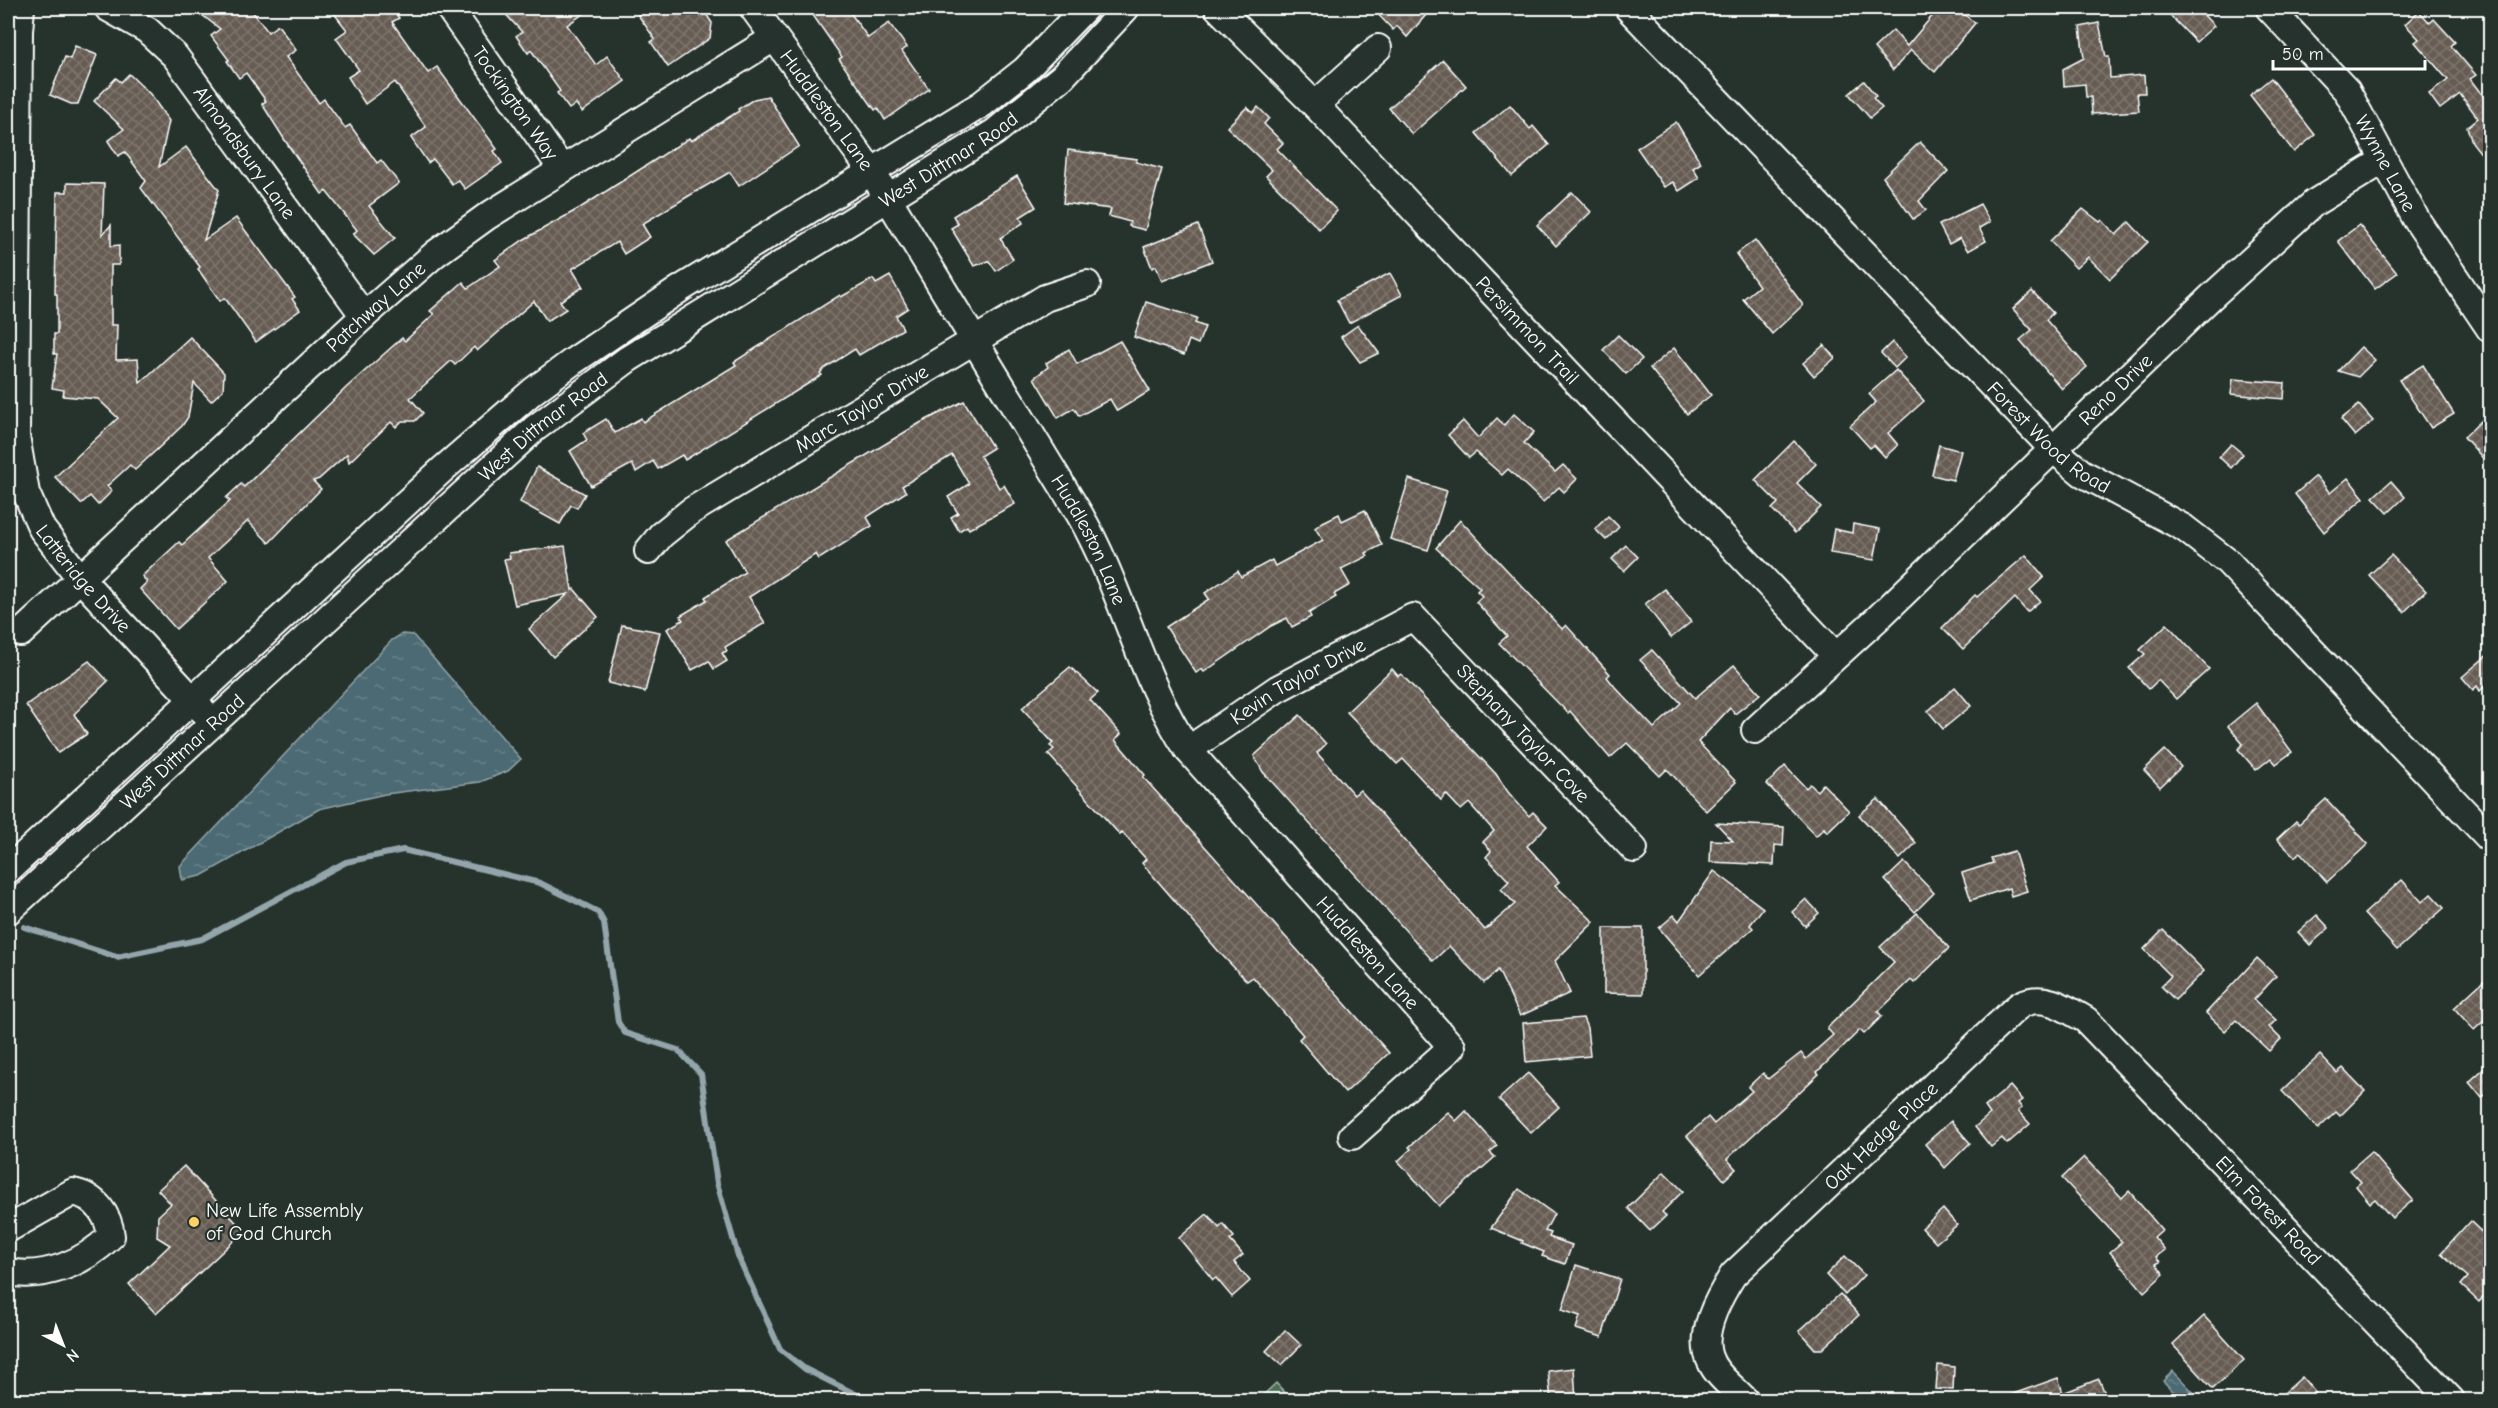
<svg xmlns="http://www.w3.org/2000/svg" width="2498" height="1408" font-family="'Comic Neue',sans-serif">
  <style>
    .park { fill: url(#park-dots); stroke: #a6b6ac; stroke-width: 1.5 }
    .water { fill: url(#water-ripples); stroke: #94a6ab; stroke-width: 1.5 }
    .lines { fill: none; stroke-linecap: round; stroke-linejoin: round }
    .stream { stroke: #94a6ab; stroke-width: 6 }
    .building { fill: url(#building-cross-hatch); stroke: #fff; stroke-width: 1.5 }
    .minor-casing { stroke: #fff; stroke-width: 30 }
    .minor { stroke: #26332d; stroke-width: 26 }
    .poi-dot { fill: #ffd166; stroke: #26332d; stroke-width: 2 }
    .labels { text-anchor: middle; stroke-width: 4.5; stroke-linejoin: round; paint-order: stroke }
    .street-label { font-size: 20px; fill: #fff; stroke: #26332d }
    .poi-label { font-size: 20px; fill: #fff; stroke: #26332d; text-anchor: start }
  </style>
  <defs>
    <pattern id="park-dots" width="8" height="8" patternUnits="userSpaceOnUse" patternTransform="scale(1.5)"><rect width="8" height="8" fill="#4d6e58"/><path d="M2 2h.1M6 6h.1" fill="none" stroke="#688471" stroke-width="1.8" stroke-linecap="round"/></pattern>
    <pattern id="water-ripples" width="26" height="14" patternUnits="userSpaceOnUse" patternTransform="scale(1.5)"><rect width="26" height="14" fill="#4c6b73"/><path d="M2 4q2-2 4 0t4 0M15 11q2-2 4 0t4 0" fill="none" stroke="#678188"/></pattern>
    <pattern id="building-cross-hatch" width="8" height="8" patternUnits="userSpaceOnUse" patternTransform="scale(1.5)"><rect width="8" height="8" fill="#665c52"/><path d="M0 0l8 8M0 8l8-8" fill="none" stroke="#7d746c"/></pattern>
  </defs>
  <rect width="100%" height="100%" fill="#26332d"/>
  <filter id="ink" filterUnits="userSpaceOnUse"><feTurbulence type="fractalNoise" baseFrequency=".0167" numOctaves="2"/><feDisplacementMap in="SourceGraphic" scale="12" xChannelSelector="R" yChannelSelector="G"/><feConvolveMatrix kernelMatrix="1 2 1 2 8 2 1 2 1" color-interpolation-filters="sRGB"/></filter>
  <g filter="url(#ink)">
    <path class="park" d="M1276,1383L1292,1400H1258Z"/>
    <g class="water">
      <path d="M402,634L413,635L521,759L508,771L480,782L385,794L319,809L201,876L182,880L180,866L392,640Z"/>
      <path d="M2173,1371L2197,1396L2193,1400H2182L2163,1381Z"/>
    </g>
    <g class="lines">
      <path class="stream" d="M24,927L117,957L202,939L346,862L403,850L540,883L598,912L604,923L618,1022L625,1033L678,1050L701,1074L717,1183L738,1256L780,1349L805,1369L867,1400"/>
    </g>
    <g class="building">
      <path d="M193,8H250L268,32L278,25L296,50L286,57L319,103L324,99L345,128L350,125L377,163L381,160L399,183L369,206L395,238L374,255L353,234L357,230L326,191L322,194L288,145L262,104L266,101L246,73L239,78L227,61L229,60L211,36L220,29Z"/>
      <path d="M330,8H392L399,18L392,22L428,73L437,67L497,149L494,151L502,163L465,189L458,180L452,184L433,159L428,163L411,138L426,127L395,82L365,104L348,77L359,70L336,38L347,30Z"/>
      <path d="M500,8H592L567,25L596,65L607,56L625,81L582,112L576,104L569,109L557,93L560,91L531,50L528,53L516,36L522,32Z"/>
      <path d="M650,8H702L712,23L710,38L668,67L651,42L655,39L638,15Z"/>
      <path d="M808,8H847L868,38L889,23L907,47L902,51L929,89L885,120L878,108L875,110L839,59L842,57Z"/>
      <path d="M1372,8H1432L1407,37L1397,26L1393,30Z"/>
      <path d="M1939,8H1956L1975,23L1935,72L1911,50L1893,70L1874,48L1893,30L1907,46Z"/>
      <path d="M2163,8H2197L2214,26L2196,42Z"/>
      <path d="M2419,11L2430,23L2434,19L2455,42L2451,46L2476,75L2470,79L2490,105V165L2472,142L2467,127L2478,118L2460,94L2440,109L2429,94L2448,80L2415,42L2419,39L2405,24Z"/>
      <path d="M2099,23L2106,57H2109L2110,78L2144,75L2145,93H2137L2139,111L2092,114L2091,97H2086L2085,84L2064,86L2063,69L2084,58L2080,27Z"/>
      <path d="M75,46L97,55L78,104H71L50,95L65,57L70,59Z"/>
      <path d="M1443,60L1466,86L1412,134L1389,108Z"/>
      <path d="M129,74L150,94L169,121L159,167L186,147L219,190L204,240L236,218L295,297L292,299L300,310L256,342L225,298L220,301L198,269L200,267L141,188L146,181L125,152L118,156L108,141L124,129L94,101L116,78L121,82Z"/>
      <path d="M2271,78L2315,135L2294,152L2250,95Z"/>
      <path d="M1864,81L1876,96L1873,98L1882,108L1870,118L1849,94Z"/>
      <path d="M768,96L799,146L739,186L730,172L692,194L642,224L650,237L624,254L617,242L572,269L583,287L560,301L566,309L547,321L534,301L477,351L474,347L455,365L451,361L410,398L423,413L415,421H402L396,427L391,422L349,462L347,454L319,479L313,481L321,489L269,543L248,521L208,558L228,581L176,629L140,589L147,582L142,576L179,542L182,545L230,501L226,498L241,484L244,487L347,387L402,338L405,341L434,314L430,311L463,282L468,288L500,266L495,260L523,240L580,208L689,138L691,141L739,111L738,109L754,99Z"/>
      <path d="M1510,105L1530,129L1533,126L1549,145L1512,176L1476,133Z"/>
      <path d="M1247,107L1253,113L1258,107L1269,118L1264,124L1283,143L1277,149L1337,211L1319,229L1266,176L1272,170L1227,127Z"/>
      <path d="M1676,122L1701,163L1693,168L1699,178L1679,191L1673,182L1664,187L1637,148Z"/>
      <path d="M1920,142L1948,171L1919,201L1926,210L1913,219L1883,177Z"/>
      <path d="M1068,150L1137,159L1136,162L1162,169L1145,230L1129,226L1130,222L1109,216L1111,209L1063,203Z"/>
      <path d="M1017,176L1036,207L1020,217L1023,223L1000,238L1013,259L996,271L989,261L974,266L951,228L958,224L953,216Z"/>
      <path d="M67,183L104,184L102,235L111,225V246L119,245V265H111V325H117L116,360L138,359L140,383L190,337L224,373L223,390L211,401L194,383L188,417L182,426L135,470L130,465L107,486L112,491L98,505L90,496L81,504L55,477L118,418L98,399L63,396L64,390L52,388L57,354H54V334H57V294H55L57,192H67Z"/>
      <path d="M1572,192L1591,212L1556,246L1537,225Z"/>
      <path d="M1980,204L1990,222L1979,228L1986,241L1968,251L1960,238L1949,244L1939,225Z"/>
      <path d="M2083,209L2100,222L2102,220L2116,235L2129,222L2148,242L2110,279L2088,257L2076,268L2050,241Z"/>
      <path d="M1198,225L1212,261L1162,281L1156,266L1152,268L1144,247Z"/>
      <path d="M2359,225L2397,273L2375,289L2338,241Z"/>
      <path d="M1755,240L1803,305L1772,334L1743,299L1759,286L1736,254Z"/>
      <path d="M1390,273L1402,295L1349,323L1337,300Z"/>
      <path d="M890,276L908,308L896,316L903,329L859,355L855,349L825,368L820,373L822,375L685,460L682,455L658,469L653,461L636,472L632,464L591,486L570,451L587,440L583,433L606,419L615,433L641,418L643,422L736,365L734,362L840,295L841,297L873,279L876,284Z"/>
      <path d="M2032,291L2053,313L2046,320L2087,367L2062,389L2020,340L2032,330L2013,309Z"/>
      <path d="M1146,302L1197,318L1195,323L1205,327L1198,344L1189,340L1184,355L1134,337Z"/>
      <path d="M1358,325L1379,353L1360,362L1341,337Z"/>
      <path d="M1618,335L1642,359L1626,374L1603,350Z"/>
      <path d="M1120,341L1150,391L1117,411L1110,399L1079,416L1074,408L1058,418L1034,378L1048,367L1046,363L1069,349L1077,364Z"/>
      <path d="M1892,342L1906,357L1895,368L1881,353Z"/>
      <path d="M1824,345L1835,358L1814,376L1803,363Z"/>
      <path d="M2361,347L2375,360L2358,377L2338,371Z"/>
      <path d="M1674,348L1711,395L1687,414L1650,368Z"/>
      <path d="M2423,365L2454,414L2431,428L2399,380Z"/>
      <path d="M1896,370L1924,401L1888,433L1898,445L1885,457L1874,445L1870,448L1850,426L1876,402L1869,394Z"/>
      <path d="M2233,379L2285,383L2284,399L2231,394Z"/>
      <path d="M964,401L993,448L980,456L999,488L1004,485L1015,504L969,529L967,526L959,531L951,517L958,513L948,497L969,484L952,455L902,486L906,492L867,517L872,526L819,559L816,554L749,597L765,623L725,647L727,651L722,653L727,661L714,669L709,661L692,670L667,629L683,620L680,616L707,600L705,597L745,572L726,540L920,423Z"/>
      <path d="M2359,405L2373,421L2355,436L2341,419Z"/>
      <path d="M1514,414L1534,432L1524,443L1555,472L1563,465L1577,479L1564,492L1559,487L1543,502L1508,469L1502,475L1476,452L1469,458L1448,435L1463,421L1478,438L1497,418L1504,425Z"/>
      <path d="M2482,420L2490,430V466L2464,437Z"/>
      <path d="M1794,441L1816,464L1797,483L1821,507L1795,533L1772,509L1778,503L1755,480Z"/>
      <path d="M2231,444L2243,454L2231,468L2219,457Z"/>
      <path d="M1939,445L1961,451L1953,480L1932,475Z"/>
      <path d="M537,467L585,494L577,508L571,505L560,524L520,502Z"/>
      <path d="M2316,476L2330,493L2348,478L2364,498L2324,532L2295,494Z"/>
      <path d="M1409,479L1447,491L1428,550L1390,539Z"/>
      <path d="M2391,481L2405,497L2388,513L2373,497Z"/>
      <path d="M1365,510L1382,545L1366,553L1368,556L1341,569L1350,585L1334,594L1336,597L1309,613L1311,617L1292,627L1287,618L1271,626L1204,672L1202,669L1196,673L1166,627L1209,599L1205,593L1238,571L1241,577L1272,560L1275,566L1323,540L1315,528L1323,522L1339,514L1342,521Z"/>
      <path d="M1608,516L1619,527L1606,540L1595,529Z"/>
      <path d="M1460,520L1562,629L1566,625L1610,674L1607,677L1615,687L1654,728L1681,703L1640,660L1652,650L1695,698L1734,665L1760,694L1735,714L1730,708L1698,742L1736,782L1706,811L1667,769L1660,776L1627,743L1610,758L1570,711L1568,713L1499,643L1507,636L1476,602L1482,596L1477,591L1480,588L1436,548Z"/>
      <path d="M1853,524L1880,529L1874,560L1830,553L1834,529L1852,533Z"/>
      <path d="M1626,545L1638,557L1624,571L1612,559Z"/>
      <path d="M565,546L572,590L574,589L598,617L553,657L529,629L568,594L515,605L504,559L510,558L509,553Z"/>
      <path d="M2026,555L2044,577L2030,590L2040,601L2027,612L2015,598L1963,649L1942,628L1975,595L1977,597Z"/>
      <path d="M2391,555L2426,591L2404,612L2369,575Z"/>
      <path d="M1665,589L1691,622L1671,638L1645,604Z"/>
      <path d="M2167,624L2209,669L2176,699L2158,680L2149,689L2129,668L2145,654L2140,650Z"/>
      <path d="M622,625L660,632L645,692L608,683Z"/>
      <path d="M2490,653V681L2480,691L2477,686L2473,690L2462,677Z"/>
      <path d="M89,661L108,681L74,714L87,734L58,753L26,705Z"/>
      <path d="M1070,667L1098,693L1090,700L1121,734L1115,740L1145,775L1143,777L1389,1053L1345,1093L1299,1039L1303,1035L1253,977L1247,981L1221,954L1142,863L1146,859L1122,832L1120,835L1048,754L1054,749L1050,746L1053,743L1022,708Z"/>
      <path d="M1392,669L1398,676L1401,674L1496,774L1508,792L1529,816L1533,812L1547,826L1527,846L1559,882L1555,885L1594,922L1555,961L1570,993L1520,1016L1498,970L1484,983L1449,946L1433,961L1263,772L1254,756L1300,715L1326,744L1317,753L1354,795L1360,790L1485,930L1515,904L1501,889L1509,881L1486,857L1491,851L1483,842L1494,831L1469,803L1461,810L1446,794L1441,800L1403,759L1397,764L1347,712Z"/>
      <path d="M1955,687L1971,706L1943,729L1928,711Z"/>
      <path d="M2256,703L2292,752L2276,764L2271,758L2256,770L2238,749L2243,744L2228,726Z"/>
      <path d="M2165,750L2181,767L2160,787L2144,770Z"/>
      <path d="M1785,766L1806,788L1810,784L1817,791L1823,784L1849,811L1827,832L1824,828L1816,836L1767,784Z"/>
      <path d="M1878,799L1916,843L1900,859L1859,815Z"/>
      <path d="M2326,799L2368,844L2327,882L2300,852L2295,857L2277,839L2296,821L2299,824Z"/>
      <path d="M1716,823L1784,827L1783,846L1775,845L1774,865L1710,862L1711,840L1733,841Z"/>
      <path d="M2014,851L2027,891L2011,896L2009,888L1971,900L1962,873L1993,863L1991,858Z"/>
      <path d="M1904,862L1934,893L1915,912L1885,880Z"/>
      <path d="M1714,871L1763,908L1750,925L1753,928L1699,975L1659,928L1674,915L1679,921Z"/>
      <path d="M2402,880L2422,902L2431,894L2444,908L2397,950L2364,914Z"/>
      <path d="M1806,899L1819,913L1805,926L1792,912Z"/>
      <path d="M1917,913L1949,948L1914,983L1911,980L1878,1012L1882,1016L1864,1034L1860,1030L1817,1072L1819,1074L1727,1159L1736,1169L1724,1180L1687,1136L1708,1117L1714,1124L1752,1091L1748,1087L1763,1073L1768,1079L1801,1053L1806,1059L1833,1035L1827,1028L1894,962L1880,947Z"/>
      <path d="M2317,915L2329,928L2310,945L2298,932Z"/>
      <path d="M1604,928H1643V994L1604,993Z"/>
      <path d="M2163,930L2204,971L2175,1000L2161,986L2171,976L2144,949Z"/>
      <path d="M2257,958L2276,976L2254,1000L2276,1020L2269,1027L2281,1039L2269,1051L2236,1020L2225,1031L2206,1013Z"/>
      <path d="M2490,975V1015L2474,1030L2454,1008Z"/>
      <path d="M1583,1018L1587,1028L1590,1056L1526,1062L1523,1023Z"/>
      <path d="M2320,1055L2337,1073L2343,1068L2365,1091L2340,1116L2336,1112L2318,1129L2282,1091Z"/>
      <path d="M2490,1063V1090L2482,1098L2469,1082Z"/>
      <path d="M1528,1073L1559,1107L1531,1133L1499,1099Z"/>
      <path d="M2010,1086L2022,1100L2018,1103L2022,1108L2018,1111L2030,1124L2007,1144L2002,1138L1991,1147L1975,1127L1990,1114L1985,1107Z"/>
      <path d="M1466,1111L1497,1146L1490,1152L1495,1157L1439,1206L1398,1161L1411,1149L1409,1147L1448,1112L1456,1121Z"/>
      <path d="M1951,1121L1970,1143L1945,1168L1925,1144Z"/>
      <path d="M2371,1152L2413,1200L2392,1218L2375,1199L2370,1203L2356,1186L2361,1182L2350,1170Z"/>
      <path d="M2084,1157L2122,1198L2129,1191L2162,1230L2154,1237L2165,1250L2156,1257L2160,1262L2156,1264L2164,1274L2144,1292L2110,1252L2122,1242L2062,1178Z"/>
      <path d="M184,1166L244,1231L156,1314L129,1284L170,1245L157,1237L158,1216L171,1204L158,1190Z"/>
      <path d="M1664,1172L1683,1191L1662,1212L1666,1216L1650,1231L1628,1208Z"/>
      <path d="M1519,1189L1554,1214L1545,1231L1551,1233L1549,1237L1572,1245L1565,1264L1542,1256L1544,1252L1522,1243L1523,1241L1491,1228Z"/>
      <path d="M1943,1209L1957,1225L1936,1243L1922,1228Z"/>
      <path d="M1207,1214L1219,1228L1223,1224L1234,1237L1230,1240L1243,1255L1234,1262L1250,1281L1232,1297L1216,1278L1213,1280L1179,1238Z"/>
      <path d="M2470,1221L2490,1240V1290L2479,1302L2461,1285L2468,1277L2441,1253Z"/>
      <path d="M1845,1256L1864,1275L1845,1295L1826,1275Z"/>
      <path d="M1576,1265L1620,1279L1602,1337L1576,1329L1580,1316L1562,1310Z"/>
      <path d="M1840,1294L1859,1315L1822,1349H1815L1799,1331Z"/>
      <path d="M2204,1316L2244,1360L2213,1389L2173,1345Z"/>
      <path d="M1285,1330L1301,1345L1282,1365L1266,1351Z"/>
      <path d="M1938,1365L1954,1367L1953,1390L1936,1389Z"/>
      <path d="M1574,1368L1576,1401H1551L1548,1371Z"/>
      <path d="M2302,1377L2322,1401H2275Z"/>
      <path d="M2058,1378L2063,1393L2099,1379L2108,1401H2003L2002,1398Z"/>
    </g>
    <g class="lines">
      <defs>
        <g id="minor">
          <path id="s1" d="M21,8L19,31L16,436L26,493L42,529L80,578L202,710"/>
          <path id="s2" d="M108,8L147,30L175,56L364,316"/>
          <path id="s3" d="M449,8L562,169"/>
          <path id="s4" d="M753,8L872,172L1080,515C1123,590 1140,678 1188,750L1452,1047L1352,1136"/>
          <path id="s5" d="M1218,8L1315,105L1835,655"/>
          <path id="s6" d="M1628,8L2053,449L2082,473L2184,528L2228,562L2490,839"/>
          <path id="s7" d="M2269,8L2347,91L2416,219L2490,329"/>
          <path d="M1315,105L1378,48"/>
          <path id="s8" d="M648,551L661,535L691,511L1045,298L1087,284"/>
          <path id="s9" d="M21,633L364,316L435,254L486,217L774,38"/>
          <path id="s10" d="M1755,730L1877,619L2210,298L2314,203L2384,160"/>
          <path id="s11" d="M1188,750L1277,689L1413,617L1634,849"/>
          <path d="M8,870L443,469L533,391L572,362L680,289L982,104L1025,70L1085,8"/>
          <path id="s12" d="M8,911L534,429L628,359L995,132L1062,77L1126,8"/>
          <path d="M8,1229L73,1192C95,1196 109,1215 111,1236C84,1263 45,1279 8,1272"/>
          <path id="s13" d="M1745,1400C1735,1389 1717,1376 1711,1362C1697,1335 1719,1297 1733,1275L1999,1024C2006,1018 2014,1008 2022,1004C2045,993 2067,1009 2086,1020L2451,1400"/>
        </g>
      </defs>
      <use href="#minor" class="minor-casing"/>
      <use href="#minor" class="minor"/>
    </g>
  </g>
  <circle class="poi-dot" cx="194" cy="1222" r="6"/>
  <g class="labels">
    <g class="street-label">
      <text dy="7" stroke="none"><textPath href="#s3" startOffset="116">Tockington Way</textPath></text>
      <text dy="7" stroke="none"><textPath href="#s4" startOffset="126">Huddleston Lane</textPath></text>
      <text dy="7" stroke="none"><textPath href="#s2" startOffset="202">Almondsbury Lane</textPath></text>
      <text dy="7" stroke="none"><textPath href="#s12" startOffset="1208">West Dittmar Road</textPath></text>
      <text dy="7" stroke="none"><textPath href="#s7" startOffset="196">Wynne Lane</textPath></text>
      <text dy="7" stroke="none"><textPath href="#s9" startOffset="482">Patchway Lane</textPath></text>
      <text dy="7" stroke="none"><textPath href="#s5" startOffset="447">Persimmon Trail</textPath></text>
      <text dy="7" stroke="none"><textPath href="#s10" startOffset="496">Reno Drive</textPath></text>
      <text dy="7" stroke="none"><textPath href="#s8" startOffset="258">Marc Taylor Drive</textPath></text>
      <text dy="7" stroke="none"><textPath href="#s12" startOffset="722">West Dittmar Road</textPath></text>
      <text dy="7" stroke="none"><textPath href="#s6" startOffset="602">Forest Wood Road</textPath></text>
      <text dy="7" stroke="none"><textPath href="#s4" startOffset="630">Huddleston Lane</textPath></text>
      <text dy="7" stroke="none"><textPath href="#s1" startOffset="590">Latteridge Drive</textPath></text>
      <text dy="7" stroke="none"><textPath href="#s11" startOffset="130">Kevin Taylor Drive</textPath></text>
      <text dy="7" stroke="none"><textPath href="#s11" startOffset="422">Stephany Taylor Cove</textPath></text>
      <text dy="7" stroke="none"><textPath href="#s12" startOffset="236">West Dittmar Road</textPath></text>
      <text dy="7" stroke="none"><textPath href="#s4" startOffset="1134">Huddleston Lane</textPath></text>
      <text dy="7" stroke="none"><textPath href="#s13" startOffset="348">Oak Hedge Place</textPath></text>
      <text dy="7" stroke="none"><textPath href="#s13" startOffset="874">Elm Forest Road</textPath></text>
    </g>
    <g class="poi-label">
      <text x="206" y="1217">New Life Assembly<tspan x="206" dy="23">of God Church</tspan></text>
    </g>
  </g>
  <rect width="2498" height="1408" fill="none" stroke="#26332d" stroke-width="30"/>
  <rect x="15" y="15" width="2468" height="1378" fill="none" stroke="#fff" stroke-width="2" filter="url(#ink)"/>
  <g transform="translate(63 1345) rotate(138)" stroke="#26332d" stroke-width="4.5" paint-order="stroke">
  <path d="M0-4.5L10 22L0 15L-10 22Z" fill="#ffffff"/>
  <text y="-9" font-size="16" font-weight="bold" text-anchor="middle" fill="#ffffff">N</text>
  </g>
  <path d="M2273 60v9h152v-9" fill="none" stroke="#ffffff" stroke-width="3"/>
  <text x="2282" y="60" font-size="18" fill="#ffffff" stroke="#26332d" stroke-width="4.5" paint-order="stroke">50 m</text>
</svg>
